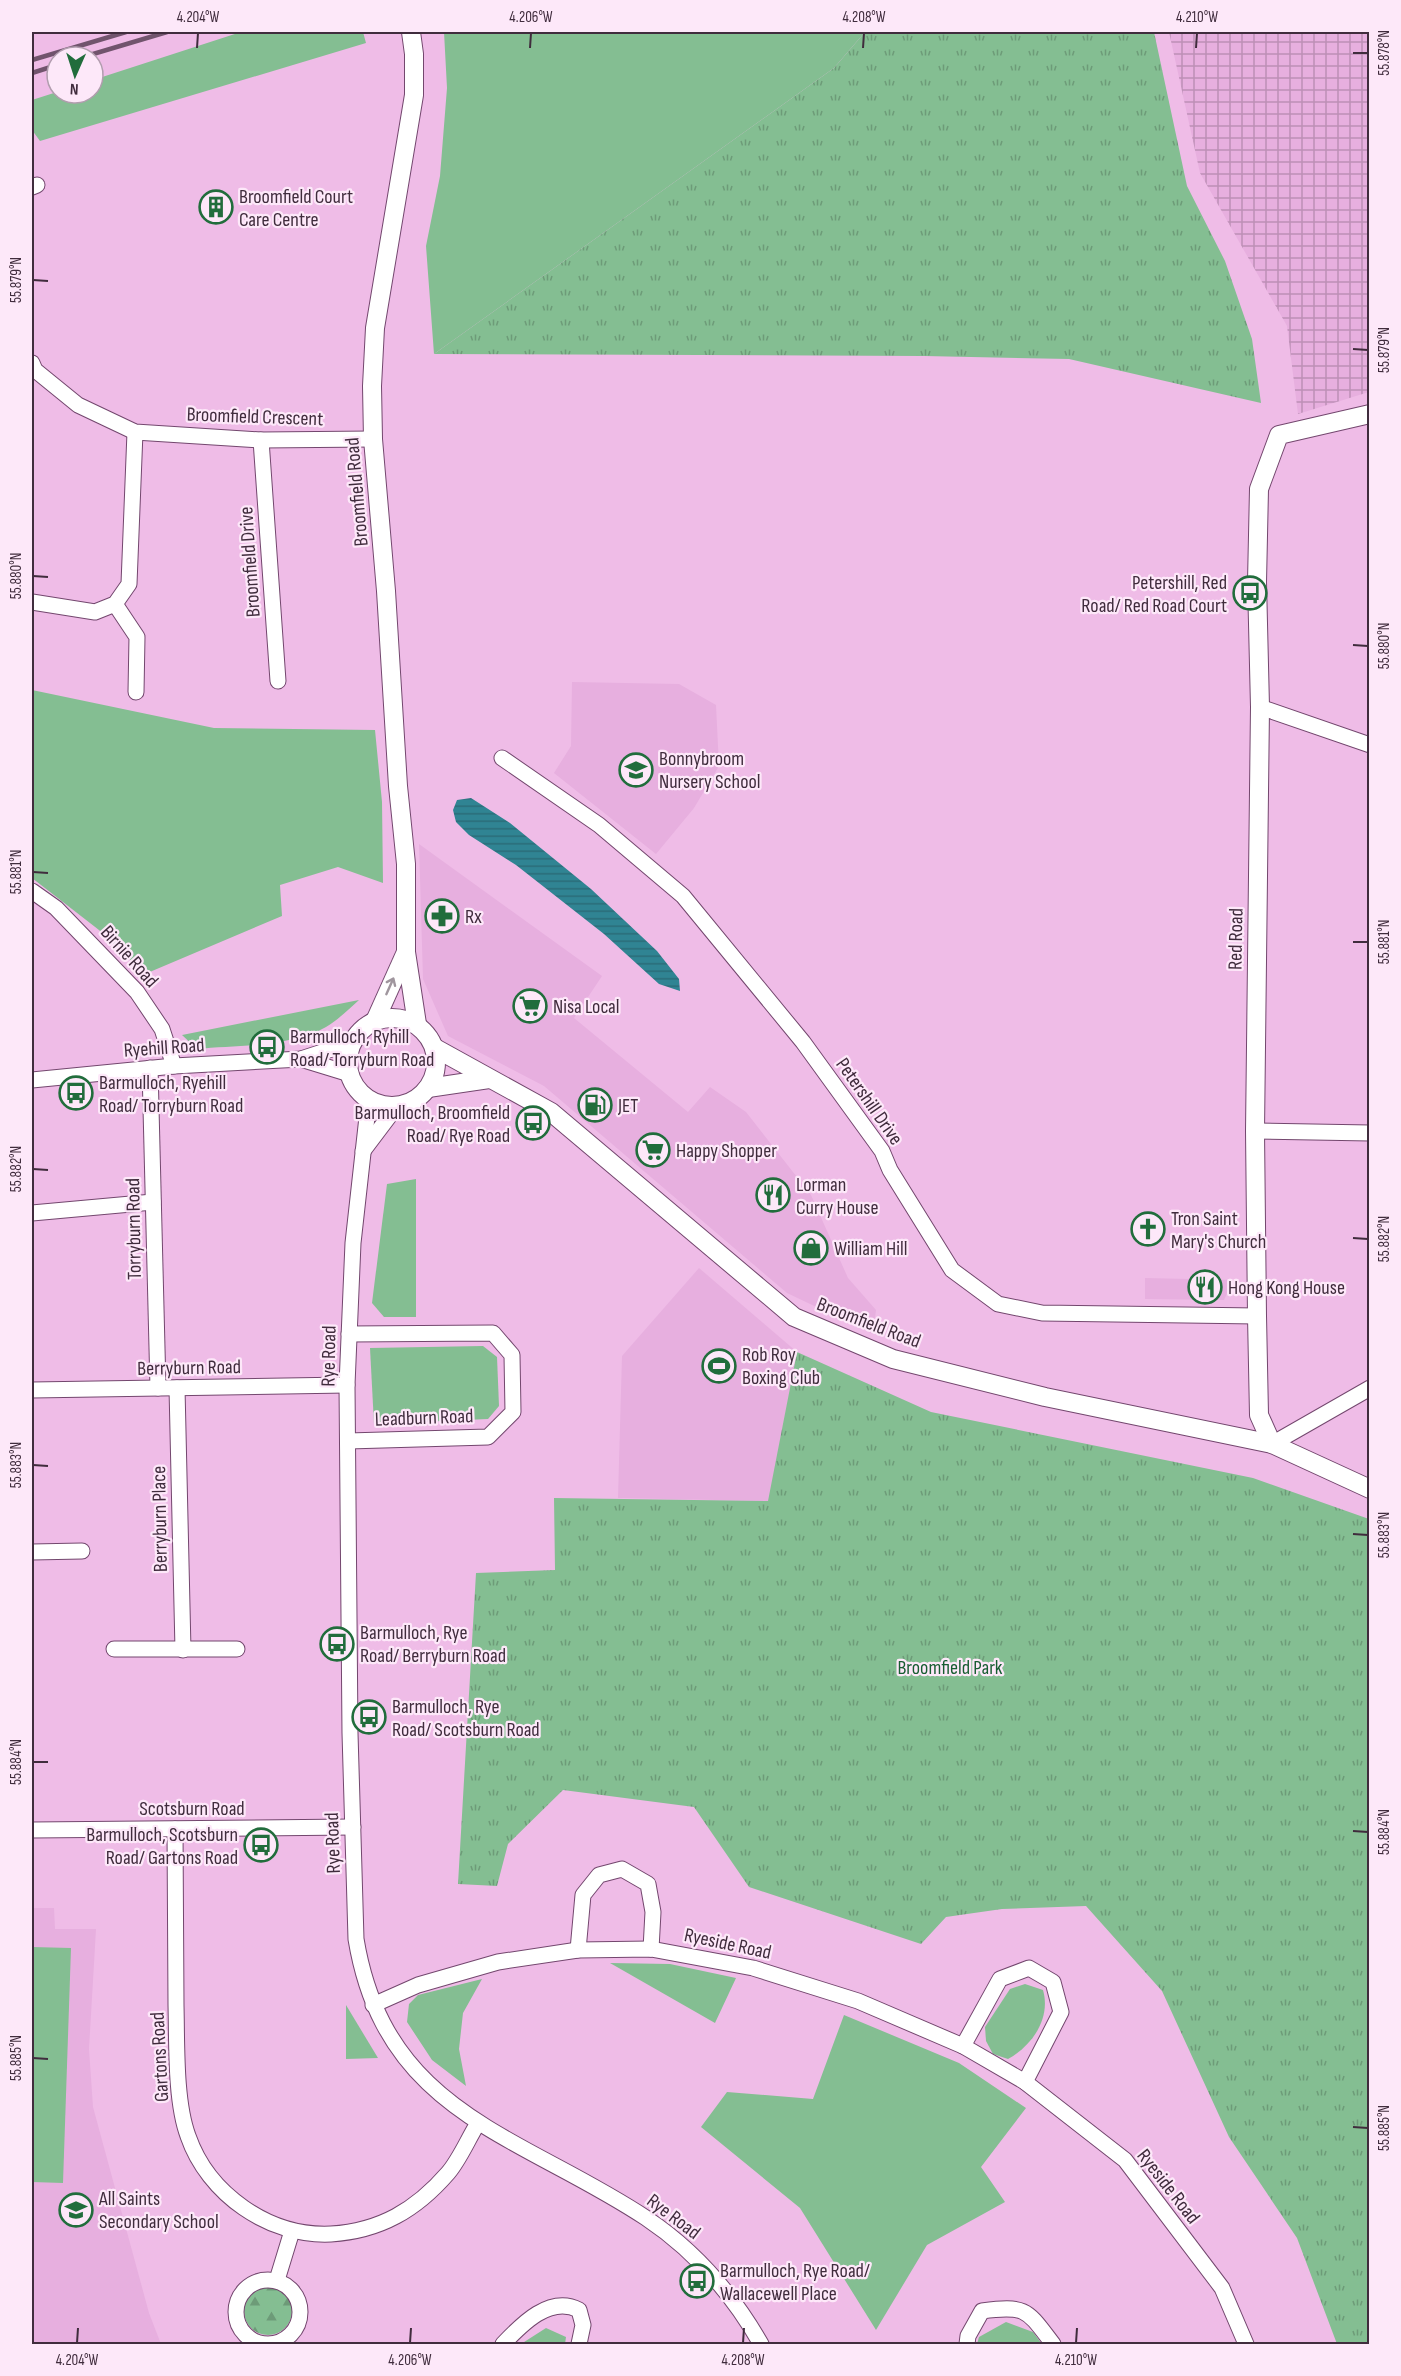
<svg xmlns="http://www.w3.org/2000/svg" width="1401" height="2376" font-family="'Sofia Sans Condensed',sans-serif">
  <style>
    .built { fill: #e7afdf }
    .industrial { fill: url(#industrial-grid) }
    .green { fill: #84be92 }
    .forest { fill: url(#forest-firs) }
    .park { fill: url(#park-tufts) }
    .water { fill: url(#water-rules) }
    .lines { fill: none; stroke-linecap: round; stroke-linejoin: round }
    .minor-casing { stroke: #73476e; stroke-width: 17 }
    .tertiary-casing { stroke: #73476e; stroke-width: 20 }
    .minor { stroke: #fff; stroke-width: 15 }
    .tertiary { stroke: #fff; stroke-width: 18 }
    .rail { stroke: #71546d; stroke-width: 4.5 }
    .oneway { stroke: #a0969e }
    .ticks { fill: none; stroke: #402c3d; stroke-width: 2 }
    .labels { text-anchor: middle; stroke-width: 4.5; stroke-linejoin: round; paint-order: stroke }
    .poi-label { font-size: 20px; fill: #402c3d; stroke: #fde8f9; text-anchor: start }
    .street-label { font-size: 20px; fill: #402c3d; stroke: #fde8f9 }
    .park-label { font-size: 20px; fill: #175d31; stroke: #fde8f9 }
    .neatline { fill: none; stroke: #402c3d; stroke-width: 2 }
    .ticks-label { font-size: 15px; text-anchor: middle; fill: #402c3d }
  </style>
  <defs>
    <pattern id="industrial-grid" width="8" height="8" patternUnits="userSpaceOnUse" patternTransform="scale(1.5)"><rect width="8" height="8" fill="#e7afdf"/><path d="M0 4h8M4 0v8" fill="none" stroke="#bd8fb6"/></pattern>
    <pattern id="forest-firs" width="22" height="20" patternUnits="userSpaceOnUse" patternTransform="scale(1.5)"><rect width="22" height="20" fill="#84be92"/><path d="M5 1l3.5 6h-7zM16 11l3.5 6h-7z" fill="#6d9b78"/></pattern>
    <pattern id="park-tufts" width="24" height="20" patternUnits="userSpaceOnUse" patternTransform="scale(1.5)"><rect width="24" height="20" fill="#84be92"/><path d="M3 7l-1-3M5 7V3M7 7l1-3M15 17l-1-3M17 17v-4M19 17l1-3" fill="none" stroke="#6d9b78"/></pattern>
    <pattern id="water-rules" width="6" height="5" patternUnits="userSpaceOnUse" patternTransform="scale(1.5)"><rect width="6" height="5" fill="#308493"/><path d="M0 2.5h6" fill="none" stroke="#2a6c79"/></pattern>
  </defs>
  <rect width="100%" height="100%" fill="#efbce7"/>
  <g class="built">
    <path d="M572,682L679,684L716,705L719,766L694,808L656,854L554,773L571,746Z"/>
    <path d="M419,844L602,976L574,1018L688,1112L710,1087L746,1112L811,1195L848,1278L876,1310L873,1334L787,1293L544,1086L448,1036L423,979Z"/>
    <path d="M699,1268L797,1352L769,1501L618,1498L622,1356Z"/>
    <path d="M1145,1278L1233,1280L1224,1300L1145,1299Z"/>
    <path d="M32,1908H54L55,1929H96L89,2049L93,2107L149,2313L161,2344H32Z"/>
  </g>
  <path class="industrial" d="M1169,32H1369V392L1298,414L1287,326L1200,173Z"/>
  <g class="green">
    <path d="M241,32H363L366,43L40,141L32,130V100L57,92L93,93V80Z"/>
    <path d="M444,32H865L834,68L434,354L426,246L440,176L447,88Z"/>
    <path d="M32,690L214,728L375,730L382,802L383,883L338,867L280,885L282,916L145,974L99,930L32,878Z"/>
    <path d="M359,1000C349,1009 339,1019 326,1027C291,1047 237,1045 197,1049L182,1035Z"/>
    <path d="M416,1179V1317H384L372,1303L387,1184Z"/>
    <path d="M483,1346L497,1357L499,1406L488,1419L374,1424L370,1348Z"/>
    <path d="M32,1947L71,1948L63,2183L32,2182Z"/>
    <path d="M610,1963L670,1964L736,1978L715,2023Z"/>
    <path d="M482,1979L463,2013L459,2049L466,2086L432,2060L407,2022L409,2004L418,1995Z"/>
    <path d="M1025,1984L1043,1990C1051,2018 1033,2045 1008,2059L993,2054L986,2041L985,2027L1010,1989Z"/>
    <path d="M346,2005L378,2058L346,2059Z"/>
    <path d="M844,2015L959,2063L1026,2108L981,2167L1005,2202L927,2245L876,2330L800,2208L701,2127L727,2092L813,2099Z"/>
    <path d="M1006,2322L1033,2332L1042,2344H977L979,2337Z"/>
    <path d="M546,2328L566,2337L565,2344H521Z"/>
  </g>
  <circle class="forest" cx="268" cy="2311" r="24"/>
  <g class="park">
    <path d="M865,32H1154L1187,186L1225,261L1252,339L1261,403L1069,359L924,356L434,354L834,68Z"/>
    <path d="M797,1352L931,1412L1253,1478L1369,1519V2344H1337L1297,2238L1229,2137L1162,1991L1086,1906L1002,1909L946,1917L921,1944L749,1887L694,1807L563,1790L508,1844L497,1886L458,1884L476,1573L555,1570L554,1498L768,1501Z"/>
  </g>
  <path class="water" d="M471,798L510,823L591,889L657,951L679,979L680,991L659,984L604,934L516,865L469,835L456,822L453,810L457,800Z"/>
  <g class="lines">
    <defs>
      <g id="minor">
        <path d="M32,187L37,185"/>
        <path d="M32,363L35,370L78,405L135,432L261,440L373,439"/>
        <path d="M261,440L278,681"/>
        <path d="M32,602L95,612L115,604L129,584L135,432"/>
        <path d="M115,604L137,637L136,692"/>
        <path d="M1260,707L1370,745"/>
        <path d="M502,758L599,825L683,896L803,1042L882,1151L890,1170L952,1270L998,1304L1042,1313L1257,1316"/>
        <path d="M32,891L56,908L137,992L162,1029L174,1066"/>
        <path d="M301,1059L350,1074"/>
        <path d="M150,1068L158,1388"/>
        <path d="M32,1080L174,1066L301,1059L353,1042"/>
        <path d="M369,1099L353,1243L347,1385L350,1733L356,1939C385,2114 519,2134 646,2218C694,2250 733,2295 761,2344"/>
        <path d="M1255,1131L1370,1133"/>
        <path d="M363,1151L397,1106"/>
        <path d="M32,1213L153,1202"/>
        <path d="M177,1388L183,1650"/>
        <path d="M32,1390L347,1385"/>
        <path d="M348,1441L488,1437L513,1412L512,1355L493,1333L349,1334"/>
        <path d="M1272,1444L1370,1388"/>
        <path d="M32,1552L82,1551"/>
        <path d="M114,1649H237"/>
        <path d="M175,1829C175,1887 176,1946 176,2005C177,2043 175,2101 188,2136C208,2194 269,2237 331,2234C380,2231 416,2210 448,2173C460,2159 468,2139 478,2123"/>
        <path d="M32,1830L353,1827"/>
        <path d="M578,1950L583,1895L599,1875L622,1869L648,1884L653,1912L651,1949"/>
        <path d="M373,2005L418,1985L498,1962L578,1950L651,1949L753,1968L858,2001L963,2046L1025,2082L1125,2160L1222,2288L1246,2344"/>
        <path d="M963,2046L1000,1979L1029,1968L1053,1982L1061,2012L1025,2082"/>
        <circle cx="268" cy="2312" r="32"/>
        <path d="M277,2280L292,2231"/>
        <path d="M503,2344C522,2324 550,2295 579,2310L583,2325L579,2344"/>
        <path d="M967,2344L968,2336L982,2311C1027,2305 1027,2310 1053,2344"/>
      </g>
      <g id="tertiary">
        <path d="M411,32L414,54V95L375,328L372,386L373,439L386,591L398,786L406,864V952L417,1024"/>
        <circle cx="392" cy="1062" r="44"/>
        <path d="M375,1021L406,952"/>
        <path d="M435,1048L551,1112L794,1317L893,1359L1045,1397L1272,1444L1370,1489"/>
        <path d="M428,1088L489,1079"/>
        <path d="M1272,1444L1259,1415L1257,1316L1255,1131L1260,707L1257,582L1259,489L1279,435L1370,414"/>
      </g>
    </defs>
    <use href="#minor" class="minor-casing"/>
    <use href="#tertiary" class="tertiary-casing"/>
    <use href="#minor" class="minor"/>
    <use href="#tertiary" class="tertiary"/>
    <g class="rail">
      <path d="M83,57L167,32"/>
      <path d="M32,60L126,32"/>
      <path d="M32,73L57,65"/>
    </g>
  </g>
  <defs><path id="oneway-shaft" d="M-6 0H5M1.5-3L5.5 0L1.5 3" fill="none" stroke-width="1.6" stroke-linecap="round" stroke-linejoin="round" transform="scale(1.5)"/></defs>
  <use class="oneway" href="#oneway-shaft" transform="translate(390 986) rotate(-66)"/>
  <path class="ticks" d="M197,48L198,33M530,48L531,33M863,48L864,33M1196,48L1197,33M1353,53H1368M33,280L48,281M1353,349L1368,350M33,576L48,577M1353,645L1368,646M33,872L48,873M1353,942H1368M33,1169L48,1170M1353,1238L1368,1239M33,1465L48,1466M1353,1534L1368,1535M33,1762H48M1353,1831L1368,1832M33,2058L48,2059M1353,2127L1368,2128M77,2343L78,2328M410,2343L411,2328M743,2343L744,2328M1076,2343L1077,2328"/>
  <defs>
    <symbol id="building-ring" viewBox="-11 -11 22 22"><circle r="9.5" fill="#fde8f9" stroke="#216d3c" stroke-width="1.5"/><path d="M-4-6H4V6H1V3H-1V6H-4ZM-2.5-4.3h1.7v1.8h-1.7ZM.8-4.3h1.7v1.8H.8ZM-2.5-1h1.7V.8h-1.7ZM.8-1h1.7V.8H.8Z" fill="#216d3c"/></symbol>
    <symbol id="bus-ring" viewBox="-11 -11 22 22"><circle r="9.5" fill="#fde8f9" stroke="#216d3c" stroke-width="1.5"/><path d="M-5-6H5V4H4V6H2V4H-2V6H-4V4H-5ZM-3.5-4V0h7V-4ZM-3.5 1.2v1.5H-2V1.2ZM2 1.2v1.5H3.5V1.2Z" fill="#216d3c"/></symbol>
    <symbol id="school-ring" viewBox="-11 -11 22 22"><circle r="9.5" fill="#fde8f9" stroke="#216d3c" stroke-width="1.5"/><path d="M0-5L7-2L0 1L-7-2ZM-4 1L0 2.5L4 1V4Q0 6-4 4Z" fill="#216d3c"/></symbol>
    <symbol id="pharmacy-ring" viewBox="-11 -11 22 22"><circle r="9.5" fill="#fde8f9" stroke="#216d3c" stroke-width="1.5"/><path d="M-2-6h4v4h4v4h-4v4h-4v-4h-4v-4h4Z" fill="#216d3c"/></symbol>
    <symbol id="supermarket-ring" viewBox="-11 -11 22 22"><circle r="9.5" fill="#fde8f9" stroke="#216d3c" stroke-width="1.5"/><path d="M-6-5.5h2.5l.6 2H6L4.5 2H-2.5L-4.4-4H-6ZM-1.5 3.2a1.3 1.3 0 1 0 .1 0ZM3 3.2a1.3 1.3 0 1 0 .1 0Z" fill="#216d3c"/></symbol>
    <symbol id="fuel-ring" viewBox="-11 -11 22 22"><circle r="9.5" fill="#fde8f9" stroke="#216d3c" stroke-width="1.5"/><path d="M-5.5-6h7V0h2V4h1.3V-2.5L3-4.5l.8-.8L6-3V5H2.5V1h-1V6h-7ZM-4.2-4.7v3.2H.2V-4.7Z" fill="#216d3c"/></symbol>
    <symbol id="restaurant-ring" viewBox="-11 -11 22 22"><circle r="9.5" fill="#fde8f9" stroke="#216d3c" stroke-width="1.5"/><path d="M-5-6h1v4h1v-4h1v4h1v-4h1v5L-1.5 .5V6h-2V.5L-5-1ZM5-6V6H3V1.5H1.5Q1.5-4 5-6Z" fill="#216d3c"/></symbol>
    <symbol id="church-ring" viewBox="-11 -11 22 22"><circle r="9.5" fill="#fde8f9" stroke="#216d3c" stroke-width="1.5"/><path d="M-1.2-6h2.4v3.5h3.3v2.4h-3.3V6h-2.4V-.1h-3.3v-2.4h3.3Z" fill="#216d3c"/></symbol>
    <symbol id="shop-ring" viewBox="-11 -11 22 22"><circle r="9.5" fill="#fde8f9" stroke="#216d3c" stroke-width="1.5"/><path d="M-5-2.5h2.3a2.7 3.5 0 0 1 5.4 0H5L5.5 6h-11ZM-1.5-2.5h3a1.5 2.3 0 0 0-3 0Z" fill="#216d3c"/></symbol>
    <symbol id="stadium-ring" viewBox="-11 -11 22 22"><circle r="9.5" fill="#fde8f9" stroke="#216d3c" stroke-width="1.5"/><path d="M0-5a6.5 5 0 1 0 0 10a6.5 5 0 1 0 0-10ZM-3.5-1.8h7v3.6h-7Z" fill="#216d3c"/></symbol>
  </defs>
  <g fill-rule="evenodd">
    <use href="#building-ring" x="197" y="188" width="38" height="38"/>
    <use href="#bus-ring" x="1231" y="574" width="38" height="38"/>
    <use href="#school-ring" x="617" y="751" width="38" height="38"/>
    <use href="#pharmacy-ring" x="423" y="897" width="38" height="38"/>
    <use href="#supermarket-ring" x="511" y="987" width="38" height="38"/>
    <use href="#bus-ring" x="248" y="1028" width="38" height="38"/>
    <use href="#bus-ring" x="57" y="1074" width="38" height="38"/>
    <use href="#fuel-ring" x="576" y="1086" width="38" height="38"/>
    <use href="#bus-ring" x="514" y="1104" width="38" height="38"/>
    <use href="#supermarket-ring" x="634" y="1131" width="38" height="38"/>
    <use href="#restaurant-ring" x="754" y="1176" width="38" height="38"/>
    <use href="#church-ring" x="1129" y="1210" width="38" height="38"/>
    <use href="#shop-ring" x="792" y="1229" width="38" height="38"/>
    <use href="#restaurant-ring" x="1186" y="1268" width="38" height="38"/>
    <use href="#stadium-ring" x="700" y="1347" width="38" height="38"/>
    <use href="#bus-ring" x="318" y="1625" width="38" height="38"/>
    <use href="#bus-ring" x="350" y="1698" width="38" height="38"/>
    <use href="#bus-ring" x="242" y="1826" width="38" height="38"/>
    <use href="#school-ring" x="57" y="2191" width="38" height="38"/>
    <use href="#bus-ring" x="678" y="2262" width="38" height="38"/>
  </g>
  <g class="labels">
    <g class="poi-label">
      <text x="239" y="203">Broomfield Court<tspan x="239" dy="23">Care Centre</tspan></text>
      <text x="1227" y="589" text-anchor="end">Petershill, Red<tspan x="1227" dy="23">Road/ Red Road Court</tspan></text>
      <text x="659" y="765">Bonnybroom<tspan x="659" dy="23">Nursery School</tspan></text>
      <text x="465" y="923">Rx</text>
      <text x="553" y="1013">Nisa Local</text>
      <text x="290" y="1043">Barmulloch, Ryhill<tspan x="290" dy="23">Road/ Torryburn Road</tspan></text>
      <text x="99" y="1089">Barmulloch, Ryehill<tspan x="99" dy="23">Road/ Torryburn Road</tspan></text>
      <text x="618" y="1112">JET</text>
      <text x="510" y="1119" text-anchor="end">Barmulloch, Broomfield<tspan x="510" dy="23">Road/ Rye Road</tspan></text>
      <text x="676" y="1157">Happy Shopper</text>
      <text x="796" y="1191">Lorman<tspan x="796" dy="23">Curry House</tspan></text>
      <text x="1171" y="1225">Tron Saint<tspan x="1171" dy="23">Mary's Church</tspan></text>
      <text x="834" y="1255">William Hill</text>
      <text x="1228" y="1294">Hong Kong House</text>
      <text x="742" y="1361">Rob Roy<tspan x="742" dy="23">Boxing Club</tspan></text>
      <text x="360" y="1639">Barmulloch, Rye<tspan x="360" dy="23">Road/ Berryburn Road</tspan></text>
      <text x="392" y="1713">Barmulloch, Rye<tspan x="392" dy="23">Road/ Scotsburn Road</tspan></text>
      <text x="238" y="1841" text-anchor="end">Barmulloch, Scotsburn<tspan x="238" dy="23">Road/ Gartons Road</tspan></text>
      <text x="99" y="2205">All Saints<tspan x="99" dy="23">Secondary School</tspan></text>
      <text x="720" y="2277">Barmulloch, Rye Road/<tspan x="720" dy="23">Wallacewell Place</tspan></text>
    </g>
    <g class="street-label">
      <text transform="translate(255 416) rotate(2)" y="7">Broomfield Crescent</text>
      <text transform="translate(356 492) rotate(-95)" y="7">Broomfield Road</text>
      <text transform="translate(249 562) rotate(-94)" y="7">Broomfield Drive</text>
      <text transform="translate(1235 939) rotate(-89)" y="7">Red Road</text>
      <text transform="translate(130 956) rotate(48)" y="7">Birnie Road</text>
      <text transform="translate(164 1047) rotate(-4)" y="7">Ryehill Road</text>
      <text transform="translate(870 1101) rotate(55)" y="7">Petershill Drive</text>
      <text transform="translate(133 1229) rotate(-91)" y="7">Torryburn Road</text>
      <text transform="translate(869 1322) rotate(21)" y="7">Broomfield Road</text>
      <text transform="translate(328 1356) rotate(-89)" y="7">Rye Road</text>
      <text transform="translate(189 1367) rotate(-1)" y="7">Berryburn Road</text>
      <text transform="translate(424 1417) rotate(-2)" y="7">Leadburn Road</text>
      <text transform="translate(159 1519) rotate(-91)" y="7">Berryburn Place</text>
      <text x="192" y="1815">Scotsburn Road</text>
      <text transform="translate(332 1843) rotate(-92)" y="7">Rye Road</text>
      <text transform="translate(728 1943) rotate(12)" y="7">Ryeside Road</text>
      <text transform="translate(159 2057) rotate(-93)" y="7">Gartons Road</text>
      <text transform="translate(1169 2186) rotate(52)" y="7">Ryeside Road</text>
      <text transform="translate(674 2216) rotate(37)" y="7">Rye Road</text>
    </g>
    <g class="park-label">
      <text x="950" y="1674">Broomfield Park</text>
    </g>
  </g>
  <rect width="1401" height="2376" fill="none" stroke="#fde8f9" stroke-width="66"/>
  <g transform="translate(75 75) rotate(183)"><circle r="28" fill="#fde8f9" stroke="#b19dae" stroke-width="1.5"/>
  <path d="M0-4.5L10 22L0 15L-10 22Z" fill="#216d3c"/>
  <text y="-9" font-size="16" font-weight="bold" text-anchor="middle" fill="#402c3d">N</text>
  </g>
  <rect x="33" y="33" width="1335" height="2310" class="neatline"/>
  <g class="ticks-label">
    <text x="198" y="22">4.204°W</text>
    <text x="531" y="22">4.206°W</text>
    <text x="864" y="22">4.208°W</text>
    <text x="1197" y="22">4.210°W</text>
    <text transform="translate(1384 53) rotate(-90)" y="5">55.878°N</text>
    <text transform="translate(16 280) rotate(-90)" y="5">55.879°N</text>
    <text transform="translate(1384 350) rotate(-90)" y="5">55.879°N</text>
    <text transform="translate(16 576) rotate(-90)" y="5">55.880°N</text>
    <text transform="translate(1384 646) rotate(-90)" y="5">55.880°N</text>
    <text transform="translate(16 872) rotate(-90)" y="5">55.881°N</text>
    <text transform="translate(1384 942) rotate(-90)" y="5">55.881°N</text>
    <text transform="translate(16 1169) rotate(-90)" y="5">55.882°N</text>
    <text transform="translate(1384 1239) rotate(-90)" y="5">55.882°N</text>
    <text transform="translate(16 1465) rotate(-90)" y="5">55.883°N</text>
    <text transform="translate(1384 1535) rotate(-90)" y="5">55.883°N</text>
    <text transform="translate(16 1762) rotate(-90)" y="5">55.884°N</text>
    <text transform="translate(1384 1832) rotate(-90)" y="5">55.884°N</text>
    <text transform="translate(16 2058) rotate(-90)" y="5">55.885°N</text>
    <text transform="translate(1384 2128) rotate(-90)" y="5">55.885°N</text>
    <text x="77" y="2365">4.204°W</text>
    <text x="410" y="2365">4.206°W</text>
    <text x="743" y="2365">4.208°W</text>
    <text x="1076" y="2365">4.210°W</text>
  </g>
</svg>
